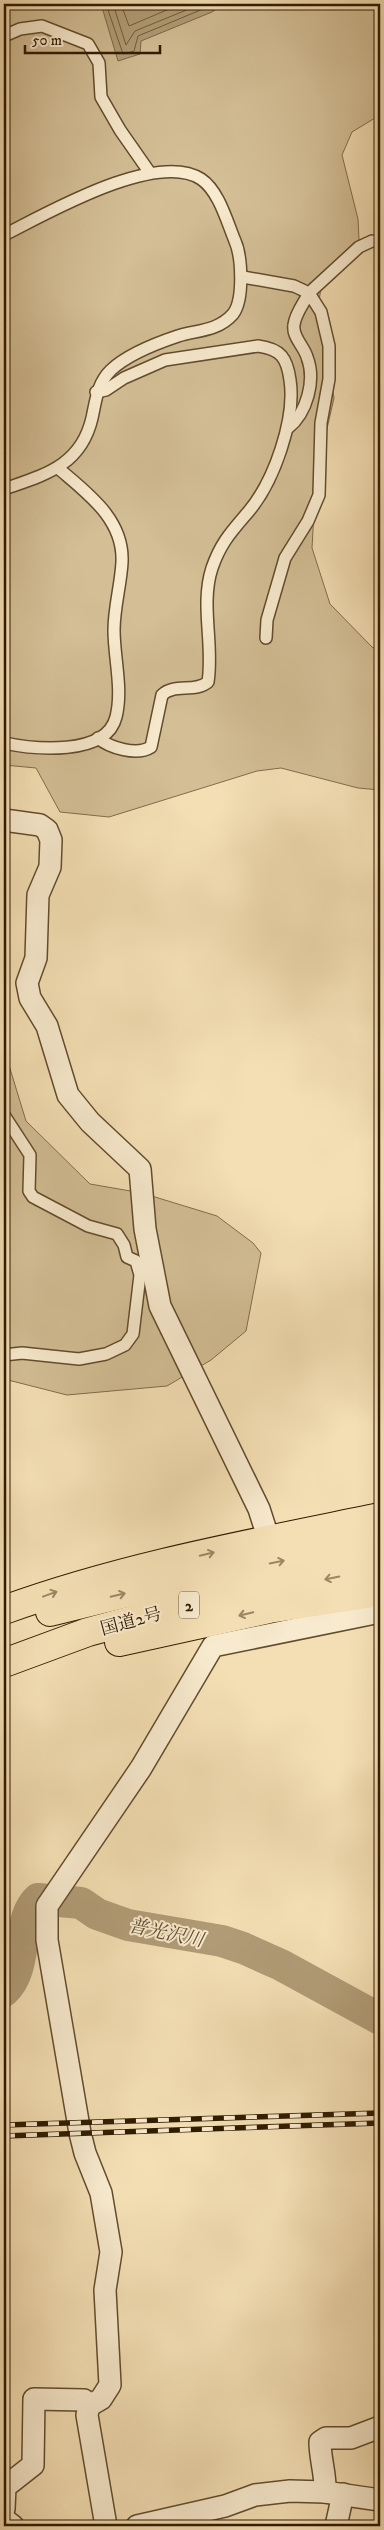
<svg xmlns="http://www.w3.org/2000/svg" width="384" height="2530" font-family="'IM FELL DW Pica','Noto Serif JP',serif">
  <style>
    .green { fill: #d3be95; stroke: #826c4a }
    .water { fill: #b19c77; stroke: #7d6847 }
    .lines { fill: none; stroke-linecap: round; stroke-linejoin: round }
    .shore { stroke: #705c3c; stroke-width: 1 }
    .river { stroke: #b19c77; stroke-width: 32 }
    .service-casing { stroke: #614c2d; stroke-width: 14 }
    .minor-casing { stroke: #614c2d; stroke-width: 24 }
    .trunk-casing { stroke: #301b00; stroke-width: 30 }
    .service { stroke: #f8eace; stroke-width: 11 }
    .minor { stroke: #f8eace; stroke-width: 21 }
    .trunk { stroke: #f4dfb4; stroke-width: 28 }
    .rail-casing { stroke: #301b00; stroke-width: 5.5 }
    .rail { stroke: #f8eace; stroke-width: 4; stroke-dasharray: 11; stroke-linecap: butt }
    .oneway { stroke: #9c8763 }
    .labels { text-anchor: middle; stroke-width: 4; stroke-linejoin: round; paint-order: stroke }
    .shield { fill: #f8eace; stroke: #6c593e; stroke-width: 1 }
    .shield-label { font-size: 16px; font-weight: bold; fill: #301b00 }
    .street-label { font-size: 18px; fill: #301b00; stroke: #f8eace }
    .water-label { font-size: 19px; font-style: italic; fill: #644f30; stroke: #f8eace }
  </style>
  <rect width="100%" height="100%" fill="#f4dfb4"/>
  <filter id="stains"><feTurbulence type="fractalNoise" baseFrequency=".004" numOctaves="4"/><feColorMatrix values="0 0 0 0 .2 0 0 0 0 .09 0 0 0 0 .02 0 0 0 .5 -.17"/></filter>
  <radialGradient id="worn" r=".72"><stop offset=".6" stop-color="#630" stop-opacity="0"/><stop offset="1" stop-color="#630" stop-opacity=".3"/></radialGradient>
  <g class="green">
    <path d="M4,4H380V115L352,132L342,155L358,219L359,239L321,287L318,309L334,398L316,477L312,548L330,604L372,647L380,652V790L358,788L281,768L257,771L109,817L60,812L36,768L4,765Z"/>
    <path d="M4,1049L26,1121L90,1184L142,1193L217,1216L253,1243L261,1253L246,1331L211,1360L167,1386L67,1395L4,1379Z"/>
  </g>
  <path class="water" d="M101,4H224L212,12L141,41L140,54L118,61Z"/>
  <g class="lines">
    <g class="shore">
      <path d="M106,4L123,54L134,51L138,36L215,4"/>
      <path d="M113,4L126,45L135,31L201,4"/>
      <path d="M121,4L129,26L181,4"/>
    </g>
    <path class="river" d="M4,1991C29,1968 16,1919 38,1899L81,1903L97,1914L128,1925L222,1941L243,1948L281,1965L380,2019"/>
    <defs>
      <g id="service">
        <path d="M4,36L20,29L42,26L88,44L99,63L101,97L120,130L150,173"/>
        <path d="M4,235C46,214 156,150 201,179C219,191 227,222 235,241C242,257 244,300 233,314C218,331 198,330 178,336C157,343 128,354 111,370C97,384 96,400 92,418C81,466 44,475 4,489"/>
        <path d="M243,277L294,286L309,293L359,247L372,241"/>
        <path d="M96,392L106,390L124,378L165,360L258,346C281,349 287,358 290,380C296,419 274,481 249,511C232,531 221,542 212,568C200,605 214,644 208,682C195,693 174,683 162,695L151,747C137,756 110,748 98,738"/>
        <path d="M266,638L267,620L285,558L308,521L319,495L321,423L329,379V346L321,312L309,293C304,303 295,314 294,325C292,337 304,346 307,357C316,380 307,413 288,428"/>
        <path d="M4,743C33,749 106,757 116,717C123,689 114,658 114,630C114,607 121,584 122,562C124,519 87,493 58,468"/>
        <path d="M4,1115L30,1155L29,1191L33,1197L88,1226L117,1234L124,1245L127,1257L136,1261L140,1275L133,1334L125,1345L106,1354L79,1359L22,1353L4,1355"/>
      </g>
      <g id="minor">
        <path d="M4,820L40,825L47,830L51,840L50,867L38,895L36,958L27,983L30,998L47,1026L68,1095L90,1122L140,1169L145,1229L160,1306L259,1509L269,1540"/>
        <path d="M325,2492C326,2475 320,2459 320,2442L326,2438H351L380,2427"/>
        <path d="M4,2509L5,2487L33,2465L34,2399L84,2400L89,2406"/>
        <path d="M4,2519L13,2526"/>
        <path d="M106,2526L87,2415L89,2406L101,2399L110,2385L105,2290L111,2252L101,2193L85,2153L80,2133L47,1940V1906L141,1768L213,1646L380,1612"/>
        <path d="M137,2526L225,2506L255,2495L290,2491L325,2492L380,2500"/>
        <path d="M336,2526L343,2494"/>
      </g>
      <g id="trunk">
        <path d="M4,1610C125,1566 254,1543 380,1517"/>
        <path d="M50,1612L164,1584L380,1542"/>
        <path d="M119,1642L269,1609L380,1592"/>
        <path d="M4,1663L88,1632L188,1605L380,1568"/>
      </g>
    </defs>
    <use href="#service" class="service-casing"/>
    <use href="#minor" class="minor-casing"/>
    <use href="#trunk" class="trunk-casing"/>
    <use href="#service" class="service"/>
    <use href="#minor" class="minor"/>
    <use href="#trunk" class="trunk"/>
    <defs>
      <g id="rail">
        <path d="M4,2125L380,2113"/>
        <path d="M4,2136L380,2123"/>
      </g>
    </defs>
    <use href="#rail" class="rail-casing"/>
    <use href="#rail" class="rail"/>
  </g>
  <defs><path id="oneway-shaft" d="M-6 0H5M1.5-3L5.5 0L1.5 3" fill="none" stroke-width="1.6" stroke-linecap="round" stroke-linejoin="round" transform="scale(1.25)"/></defs>
  <g class="oneway">
    <use href="#oneway-shaft" transform="translate(207 1554) rotate(-13)"/>
    <use href="#oneway-shaft" transform="translate(277 1562) rotate(-11)"/>
    <use href="#oneway-shaft" transform="translate(332 1578) rotate(169)"/>
    <use href="#oneway-shaft" transform="translate(50 1594) rotate(-20)"/>
    <use href="#oneway-shaft" transform="translate(118 1595) rotate(-13)"/>
    <use href="#oneway-shaft" transform="translate(246 1614) rotate(167)"/>
  </g>
  <g class="labels">
    <rect class="shield" x="179" y="1591.5" width="20" height="27" rx="4"/>
    <g class="shield-label">
      <text x="189" y="1611">2</text>
    </g>
    <g class="street-label">
      <text transform="translate(131 1621) rotate(-15)" y="6">国道2号</text>
    </g>
    <g class="water-label">
      <text transform="translate(166 1932) rotate(12)" y="7">普光沢川</text>
    </g>
  </g>
  <rect width="384" height="2530" fill="none" stroke="#f4dfb4" stroke-width="20"/>
  <rect x="5" y="5" width="374" height="2520" fill="none" stroke="#301b00" stroke-width="2.5"/>
  <rect x="10" y="10" width="364" height="2510" fill="none" stroke="#301b00"/>
  <path d="M25 45v8h135v-8" fill="none" stroke="#301b00" stroke-width="2.5"/>
  <text x="32" y="45" font-size="15" fill="#301b00" stroke="#f8eace" stroke-width="4" paint-order="stroke">50 m</text>
  <rect width="100%" height="100%" filter="url(#stains)"/>
  <rect width="100%" height="100%" fill="url(#worn)"/>
</svg>
